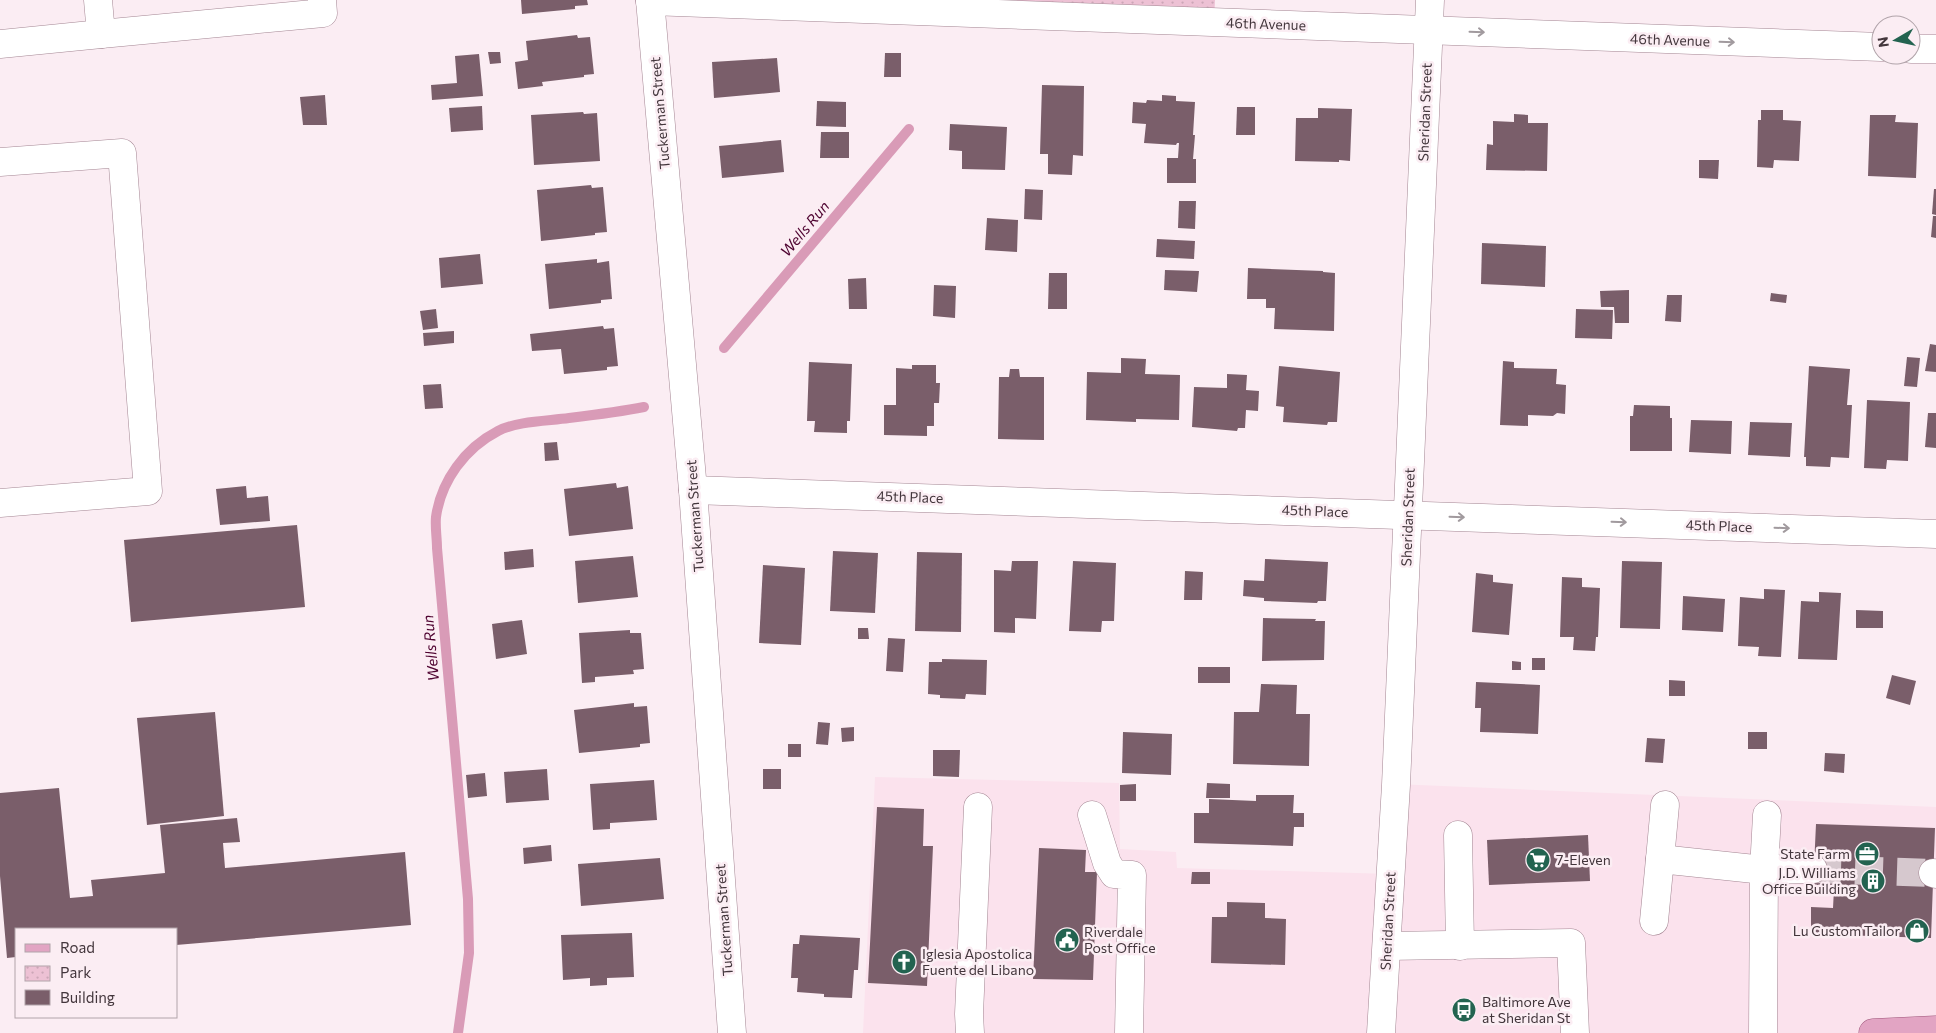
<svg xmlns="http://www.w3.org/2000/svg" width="1936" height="1033" font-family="Commissioner,sans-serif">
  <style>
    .built { fill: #fbe2ed }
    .park { fill: url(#park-dots) }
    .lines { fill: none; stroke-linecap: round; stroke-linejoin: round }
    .stream { stroke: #d99bb7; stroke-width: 10 }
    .building { fill: #7a5e6a }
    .minor-tunnel { stroke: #d6c8ce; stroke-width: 28; stroke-dasharray: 28 14; stroke-linecap: butt }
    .minor-casing { stroke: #a48693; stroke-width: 29 }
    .major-casing { stroke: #9e567a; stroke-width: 29 }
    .minor { stroke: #fff; stroke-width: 28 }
    .major { stroke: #e2a4c3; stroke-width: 28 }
    .oneway { stroke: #a19a9e }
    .labels { text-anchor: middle; stroke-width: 5; stroke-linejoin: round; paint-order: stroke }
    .street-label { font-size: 14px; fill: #43363c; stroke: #fbedf3 }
    .poi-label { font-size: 14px; fill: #43363c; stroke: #fbedf3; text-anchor: start }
    .water-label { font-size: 15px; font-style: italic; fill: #4f0431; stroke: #fbedf3 }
  </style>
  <defs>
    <pattern id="park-dots" width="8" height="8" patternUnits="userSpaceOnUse" patternTransform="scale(1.25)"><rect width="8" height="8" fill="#edc1d4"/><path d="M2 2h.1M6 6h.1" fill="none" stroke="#cca6b7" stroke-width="1.8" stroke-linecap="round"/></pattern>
  </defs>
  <rect width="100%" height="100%" fill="#fbedf3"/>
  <path class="built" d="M875,777L1119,783L1120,849L1176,852L1177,868L1391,874L1395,784L1936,807V1030L1873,1033H863Z"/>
  <path class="park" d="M1000,0H1215L1214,21L999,15Z"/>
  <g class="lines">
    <g class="stream">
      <path d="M724,348L909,129"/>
      <path d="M458,1033L469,953L468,899L437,548C437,538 435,527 436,517C441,481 465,448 498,431C517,421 547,421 569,418C594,415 619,412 644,407"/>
    </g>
  </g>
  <g class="building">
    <path d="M521,0H587L588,5L575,6V9L522,14Z"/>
    <path d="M577,35L578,38L590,37L594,74L584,75V77L542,82L543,86L518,89L515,62L528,60L526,41Z"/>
    <path d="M488,52H500L501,63L490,64Z"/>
    <path d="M885,53H901V77H884Z"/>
    <path d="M479,54L483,96L432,100L431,85L457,83L455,56Z"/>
    <path d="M777,58L780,92L714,98L712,62Z"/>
    <path d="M1042,85L1084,86L1083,156L1073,155L1072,175L1048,174V154H1040Z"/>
    <path d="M325,95L327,125H303L300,97Z"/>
    <path d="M1162,95L1176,96V101L1195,102L1193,135H1195L1193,159H1196V183H1167V158H1189H1178L1179,143H1177L1176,145L1144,143L1146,124L1132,123L1133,102L1146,103L1147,100L1162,101Z"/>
    <path d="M817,101L846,102V127L816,126Z"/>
    <path d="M482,106L483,130L451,132L449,108Z"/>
    <path d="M1237,107H1255V135H1236Z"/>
    <path d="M1318,108L1352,109L1350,161L1339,160V162L1295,161L1296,118H1318Z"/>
    <path d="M1761,110H1783V120L1801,121L1799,161L1774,160L1773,168L1757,167L1758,120H1761Z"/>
    <path d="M583,112L584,114L597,113L600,161L534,165L531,115Z"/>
    <path d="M1514,114L1528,115V123H1548L1547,171L1486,170L1487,144L1493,145V121L1514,122Z"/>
    <path d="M1870,115H1896L1895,122L1918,123L1916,178L1868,176Z"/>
    <path d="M950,124L1007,127L1005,170L962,169V151L949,150Z"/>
    <path d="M821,132H849V158H820Z"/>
    <path d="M781,140L784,172L722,178L719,146Z"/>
    <path d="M1699,160H1719L1718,179L1699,178Z"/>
    <path d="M591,185L592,188L603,187L607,232L595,233V235L541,241L537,190Z"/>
    <path d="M1025,189L1043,190L1042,220L1024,219Z"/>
    <path d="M1934,189H1936V215L1932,214Z"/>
    <path d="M1179,201H1196L1195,229L1178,228Z"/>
    <path d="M1933,216H1936V238L1931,237Z"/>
    <path d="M987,218L1018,220L1017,252L985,250Z"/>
    <path d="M1157,239L1195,241L1194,259L1156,257Z"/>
    <path d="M1482,243L1546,246L1545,287L1481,284Z"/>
    <path d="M480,254L483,284L441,288L439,258Z"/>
    <path d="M597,259V263L609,261L612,299L601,300V303L549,309L545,264Z"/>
    <path d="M1248,268L1323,271V272L1335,273L1334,331L1274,329L1275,308H1266V299H1247Z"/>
    <path d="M1165,270L1199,271L1197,292L1164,290Z"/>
    <path d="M1049,273H1067V309H1048Z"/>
    <path d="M866,278L867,309H849L848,279Z"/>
    <path d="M934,285L956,286L955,318L933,316Z"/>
    <path d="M1629,290V323H1615L1614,307H1601L1600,291Z"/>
    <path d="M1771,293L1787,295L1786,303L1770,301Z"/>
    <path d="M1667,295H1682L1681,322L1665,321Z"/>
    <path d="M436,309L438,328L423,330L420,311Z"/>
    <path d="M1576,309L1613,310L1612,339L1575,338Z"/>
    <path d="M603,326L604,329L614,328L618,366L607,367V370L564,374L561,349L532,351L530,334Z"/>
    <path d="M454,331V343L424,346L423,333Z"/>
    <path d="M1930,344L1936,345V372L1925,371Z"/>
    <path d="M1907,357L1920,358L1917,387L1904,386Z"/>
    <path d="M1121,358L1146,359L1145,374L1180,375L1179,420L1136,419V422L1086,420L1087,372L1121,373Z"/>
    <path d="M1503,361L1514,362V368L1557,369L1556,384L1566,385L1565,414L1557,413L1553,416L1528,415V426L1500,425Z"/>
    <path d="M809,362L852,364L850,421H847V433L814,432L815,421H807Z"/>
    <path d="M912,365H936V383H940L939,403H934V426H927V436L884,435V405H896V368L912,369Z"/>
    <path d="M1279,366L1340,372L1337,422H1328L1327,425L1283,422L1284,407L1276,406Z"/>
    <path d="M1809,366L1850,369L1847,405H1852L1849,458L1831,457L1830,467L1806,466V457H1804Z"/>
    <path d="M1010,369H1019L1020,377H1044V440L998,439L999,377H1009Z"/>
    <path d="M1227,374L1247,375L1246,390L1259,391L1258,411L1246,410L1245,428H1238L1237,431L1192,427L1194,387L1227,388Z"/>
    <path d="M441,384L443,408L425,409L423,385Z"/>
    <path d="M1867,400L1910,402L1908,461L1887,460L1886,469L1864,468Z"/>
    <path d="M1634,405L1670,406V418H1672V451H1630V416H1633Z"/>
    <path d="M1928,413H1936V448L1925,447Z"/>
    <path d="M1691,420L1732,421L1731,454L1689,452Z"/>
    <path d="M1750,422L1792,423L1790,457L1748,455Z"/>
    <path d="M557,442L559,460L545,461L544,443Z"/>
    <path d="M616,483L617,488L628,486L633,529L569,536L564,489Z"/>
    <path d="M246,486L247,498L268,496L270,521L220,525L216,489Z"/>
    <path d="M297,525L305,607L131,622L124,540Z"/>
    <path d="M533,549L534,567L505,570L504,552Z"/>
    <path d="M833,551L878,553L875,613L830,611Z"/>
    <path d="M917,552L962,553L961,632L915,631Z"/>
    <path d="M633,556L638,597L578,603L575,561Z"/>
    <path d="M1265,559L1328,562L1326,601H1318L1317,603L1264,601V598L1243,596L1244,580L1264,581Z"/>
    <path d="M1012,561H1038L1036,619L1015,618V633L994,632V570L1011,571Z"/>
    <path d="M1073,561L1116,563L1114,621H1102L1101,632L1069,631Z"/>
    <path d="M1622,561L1662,562L1660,629L1620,628Z"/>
    <path d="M763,565L805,568L801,645L759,643Z"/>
    <path d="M1185,571L1203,572L1202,600H1184Z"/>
    <path d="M1476,573L1493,575V582L1513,584L1509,635L1472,632Z"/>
    <path d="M1562,577L1582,578V587L1600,588L1598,637H1596L1595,651L1573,650L1574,637H1560Z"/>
    <path d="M1764,589L1785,590L1781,657L1758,656L1759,647L1738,646L1740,597L1764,599Z"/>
    <path d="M1819,592L1841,593L1837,660L1798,659L1801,601L1819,602Z"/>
    <path d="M1683,596L1725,599L1723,632L1682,630Z"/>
    <path d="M1856,610L1883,611V628H1856Z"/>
    <path d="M1263,618L1316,619L1315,621H1325L1324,660L1262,661Z"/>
    <path d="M522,620L527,654L496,659L492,624Z"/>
    <path d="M858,628H868L869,639H858Z"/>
    <path d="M630,630V633H641L644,669L633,670L634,674L595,677V682L582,683L579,633Z"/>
    <path d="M888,638L905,639L903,672L886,671Z"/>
    <rect x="1532" y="658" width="13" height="12"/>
    <path d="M942,659L987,660L986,695L966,694L965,699L940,698V695L928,694L929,662H942Z"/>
    <path d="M1512,661L1521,662V670H1512Z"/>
    <rect x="1198" y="667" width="32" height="16"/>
    <path d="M1892,675L1916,681L1910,705L1886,698Z"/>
    <path d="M1669,680L1685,681V696H1669Z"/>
    <path d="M1476,682L1540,685L1538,734L1480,732L1481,708H1475Z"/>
    <path d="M1261,684L1297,685L1296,714H1310L1309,766L1233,764L1234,712H1259Z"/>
    <path d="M634,703V707L647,706L650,743L640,744V747L579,753L574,710Z"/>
    <path d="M215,712L224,816L147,825L137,718Z"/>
    <path d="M818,722L830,723L828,745L816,744Z"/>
    <path d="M854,727V741L842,742L841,728Z"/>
    <path d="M1123,732L1172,734L1171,775L1122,773Z"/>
    <rect x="1748" y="732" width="19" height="17"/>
    <path d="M1647,738L1665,739L1663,763L1645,762Z"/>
    <rect x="788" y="744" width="13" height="13"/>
    <path d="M933,750H960L959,777L933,776Z"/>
    <path d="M1825,753L1845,754L1844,773L1824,771Z"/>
    <path d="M547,769L549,800L506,803L504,772Z"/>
    <rect x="763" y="769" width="18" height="20"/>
    <path d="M485,773L487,796L468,798L466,775Z"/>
    <path d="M654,780L657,820L610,823V829L593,830L590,784Z"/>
    <path d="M1207,783L1230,784V798H1206Z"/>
    <path d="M1136,784V801H1120V785Z"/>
    <path d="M59,788L70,898L93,896L91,880L165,873L160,825L237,818L240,842L223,843L225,868L405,852L411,925L176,945V929H16V957L7,958L0,876V793Z"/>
    <path d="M1256,795H1294L1293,813H1304V827H1294L1293,846L1194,843V813H1209V799L1256,801Z"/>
    <path d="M877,807L924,809L923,846H933L927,986L868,983Z"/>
    <path d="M1816,824L1935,828L1931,938L1811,934V907L1833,908L1834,889L1813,888Z"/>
    <path d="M1588,835L1590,881L1489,885L1487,840Z"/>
    <path d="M551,845L552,861L524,864L523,848Z"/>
    <path d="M1039,848L1086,850L1085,872H1097L1093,980L1033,979Z"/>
    <path d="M660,858L664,899L581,906L578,864Z"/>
    <path d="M1192,872H1210V884H1191Z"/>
    <path d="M1227,902L1265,903V918L1286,919L1285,965L1211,963L1212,917H1227Z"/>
    <path d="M632,933L634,977L607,978V985L590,986V978L563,980L561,935Z"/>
    <path d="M800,935L860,938L858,970H854L852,998L824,997V994L797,992L798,978H791L793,944H799Z"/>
  </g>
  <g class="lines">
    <path class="minor-tunnel" d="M1813,869L1933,873"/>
    <defs>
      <g id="minor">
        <path d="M650,0L693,490L732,1033"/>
        <path d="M650,1L1881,47"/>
        <path d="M101,34L323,13L322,0"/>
        <path d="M0,44L101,34L98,0"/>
        <path d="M1911,49H1936"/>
        <path d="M0,162L122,153L148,491L0,503"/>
        <path d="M693,490L1936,534"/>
        <path d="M1092,815L1107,863L1114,874L1132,875L1129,1033"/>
        <path d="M1767,815L1764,870L1813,869"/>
        <path d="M1458,835L1460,946"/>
        <path d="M1660,859L1665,805"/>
        <path d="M1933,873L1936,874"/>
        <path d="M1654,921L1660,859L1764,870L1763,1033"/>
        <path d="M1387,946L1571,943L1575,1033"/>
        <path d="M970,1033L969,1014L978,807"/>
        <path d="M1381,1033L1396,785L1430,0"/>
      </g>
      <path id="major" d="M1873,1033L1936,1030"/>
    </defs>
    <use href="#minor" class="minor-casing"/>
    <use href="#major" class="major-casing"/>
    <use href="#minor" class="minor"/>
    <use href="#major" class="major"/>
  </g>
  <defs><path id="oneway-shaft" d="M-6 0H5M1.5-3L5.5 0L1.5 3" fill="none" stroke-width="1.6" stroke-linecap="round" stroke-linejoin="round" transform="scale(1.25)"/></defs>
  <g class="oneway">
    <use href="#oneway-shaft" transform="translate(1477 32) rotate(2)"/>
    <use href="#oneway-shaft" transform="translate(1727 42) rotate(2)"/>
    <use href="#oneway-shaft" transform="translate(1457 517) rotate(2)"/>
    <use href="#oneway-shaft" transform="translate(1619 522) rotate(2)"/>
    <use href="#oneway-shaft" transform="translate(1782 528) rotate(2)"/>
  </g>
  <defs>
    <symbol id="office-disc" viewBox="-11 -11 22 22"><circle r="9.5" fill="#236350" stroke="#fbedf3"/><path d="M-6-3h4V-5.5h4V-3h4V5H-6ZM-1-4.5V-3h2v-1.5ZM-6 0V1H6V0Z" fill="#fff"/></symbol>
    <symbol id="supermarket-disc" viewBox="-11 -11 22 22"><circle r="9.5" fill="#236350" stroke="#fbedf3"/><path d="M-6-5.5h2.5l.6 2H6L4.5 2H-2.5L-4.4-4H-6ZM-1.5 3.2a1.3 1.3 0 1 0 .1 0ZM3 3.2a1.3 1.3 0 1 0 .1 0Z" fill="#fff"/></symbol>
    <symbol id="building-disc" viewBox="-11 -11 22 22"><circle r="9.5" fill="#236350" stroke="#fbedf3"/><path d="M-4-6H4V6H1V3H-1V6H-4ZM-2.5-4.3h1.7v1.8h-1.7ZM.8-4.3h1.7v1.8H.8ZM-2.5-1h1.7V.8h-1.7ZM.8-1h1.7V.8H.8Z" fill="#fff"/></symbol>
    <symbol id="shop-disc" viewBox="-11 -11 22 22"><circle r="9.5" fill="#236350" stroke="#fbedf3"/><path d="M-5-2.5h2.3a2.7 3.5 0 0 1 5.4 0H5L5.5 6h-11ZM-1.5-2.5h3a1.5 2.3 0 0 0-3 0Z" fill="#fff"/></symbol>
    <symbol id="civic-disc" viewBox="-11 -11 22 22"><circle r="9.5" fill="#236350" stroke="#fbedf3"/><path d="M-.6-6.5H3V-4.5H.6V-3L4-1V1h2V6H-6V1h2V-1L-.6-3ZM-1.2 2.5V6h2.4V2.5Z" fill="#fff"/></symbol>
    <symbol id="church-disc" viewBox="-11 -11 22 22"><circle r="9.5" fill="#236350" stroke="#fbedf3"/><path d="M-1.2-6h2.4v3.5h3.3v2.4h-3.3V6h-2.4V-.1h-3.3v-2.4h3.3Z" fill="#fff"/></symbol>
    <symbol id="bus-disc" viewBox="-11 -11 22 22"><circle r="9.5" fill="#236350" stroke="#fbedf3"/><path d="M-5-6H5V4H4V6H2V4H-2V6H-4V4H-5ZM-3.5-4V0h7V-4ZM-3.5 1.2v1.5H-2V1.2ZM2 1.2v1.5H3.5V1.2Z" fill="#fff"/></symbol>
  </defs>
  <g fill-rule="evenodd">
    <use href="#office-disc" x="1853" y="840" width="28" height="28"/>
    <use href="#supermarket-disc" x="1524" y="846" width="28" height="28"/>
    <use href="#building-disc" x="1859" y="867" width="28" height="28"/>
    <use href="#shop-disc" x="1903" y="917" width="28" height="28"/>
    <use href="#civic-disc" x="1053" y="926" width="28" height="28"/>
    <use href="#church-disc" x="890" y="948" width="28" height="28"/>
    <use href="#bus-disc" x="1450" y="996" width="28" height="28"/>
  </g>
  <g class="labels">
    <g class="street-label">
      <text transform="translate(1266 24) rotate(2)" y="5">46th Avenue</text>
      <text transform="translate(1670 40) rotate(2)" y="5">46th Avenue</text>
      <text transform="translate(1425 112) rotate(-88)" y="5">Sheridan Street</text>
      <text transform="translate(660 113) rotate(-95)" y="5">Tuckerman Street</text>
      <text transform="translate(910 497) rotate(2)" y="5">45th Place</text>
      <text transform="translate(1315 511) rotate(2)" y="5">45th Place</text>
      <text transform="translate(695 516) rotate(-94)" y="5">Tuckerman Street</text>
      <text transform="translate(1408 517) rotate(-88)" y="5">Sheridan Street</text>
      <text transform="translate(1719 526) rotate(2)" y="5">45th Place</text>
      <text transform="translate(724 920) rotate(-94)" y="5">Tuckerman Street</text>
      <text transform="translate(1388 921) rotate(-87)" y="5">Sheridan Street</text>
    </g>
    <g class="poi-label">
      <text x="1850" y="859" text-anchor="end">State Farm</text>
      <text x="1556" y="865">7-Eleven</text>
      <text x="1856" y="878" text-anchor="end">J.D. Williams<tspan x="1856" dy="16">Office Building</tspan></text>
      <text x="1900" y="936" text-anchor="end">Lu Custom Tailor</text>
      <text x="1084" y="937">Riverdale<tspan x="1084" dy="16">Post Office</tspan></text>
      <text x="922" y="959">Iglesia Apostolica<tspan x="922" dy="16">Fuente del Libano</tspan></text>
      <text x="1482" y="1007">Baltimore Ave<tspan x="1482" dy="16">at Sheridan St</tspan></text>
    </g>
    <g class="water-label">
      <text transform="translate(805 229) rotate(-50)" y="5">Wells Run</text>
      <text transform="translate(431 648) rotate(-95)" y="5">Wells Run</text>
    </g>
  </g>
  <rect x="15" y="928" width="162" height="90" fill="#fbedf3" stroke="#b1a4aa"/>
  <rect x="25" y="944" width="25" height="8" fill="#e2a4c3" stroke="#b1a4aa"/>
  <text x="60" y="953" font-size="15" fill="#43363c">Road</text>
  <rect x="25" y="966" width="25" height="15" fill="url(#park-dots)" stroke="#b1a4aa"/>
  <text x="60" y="978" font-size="15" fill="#43363c">Park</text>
  <rect x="25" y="990" width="25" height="15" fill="#7a5e6a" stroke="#b1a4aa"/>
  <text x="60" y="1003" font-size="15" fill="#43363c">Building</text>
  <g transform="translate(1896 40) rotate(261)"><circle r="24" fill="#fbedf3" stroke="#b1a4aa"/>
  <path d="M0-4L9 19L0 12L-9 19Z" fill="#236350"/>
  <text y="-8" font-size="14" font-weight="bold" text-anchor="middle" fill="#43363c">N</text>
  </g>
</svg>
